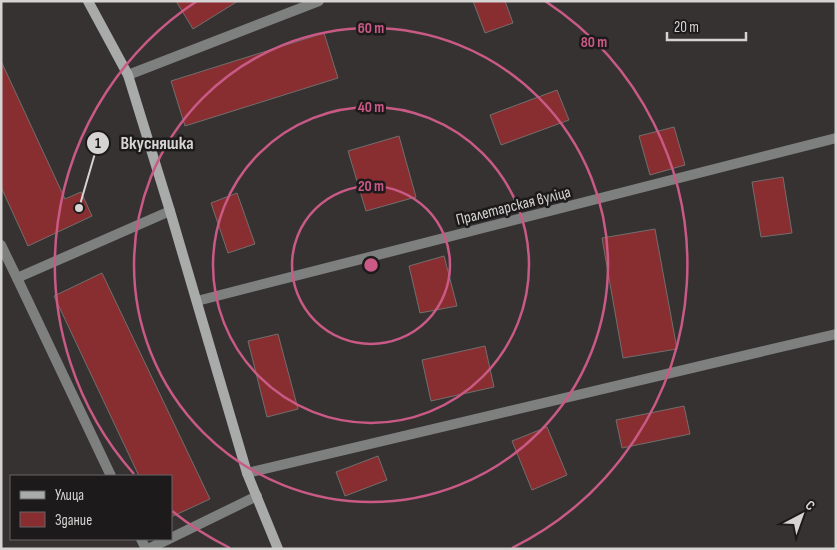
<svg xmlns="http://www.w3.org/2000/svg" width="837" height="550" font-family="'Sofia Sans Condensed',sans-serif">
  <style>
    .building { fill: #882e30; stroke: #726e6d }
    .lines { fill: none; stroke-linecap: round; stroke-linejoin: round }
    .service { stroke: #7e807f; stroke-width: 10 }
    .minor { stroke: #7e807f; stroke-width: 10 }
    .secondary { stroke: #a8abaa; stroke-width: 10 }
    .ring { fill: none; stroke: #c95985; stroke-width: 2.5 }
    .labels { text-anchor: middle; stroke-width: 5; stroke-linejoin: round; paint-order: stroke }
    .street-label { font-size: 16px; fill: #d6d3d3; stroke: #1c1a1a }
    .centre { fill: #c95985; stroke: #1c1a1a; stroke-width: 2.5 }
    .ring-label { font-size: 15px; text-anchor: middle; font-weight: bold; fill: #c95985; stroke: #1c1a1a; stroke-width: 5; stroke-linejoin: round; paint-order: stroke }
    .leader { fill: none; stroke: #d6d3d3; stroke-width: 2 }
    .callout-dot { fill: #d6d3d3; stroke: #1c1a1a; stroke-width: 2 }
    .mark-label { font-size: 15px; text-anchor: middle; font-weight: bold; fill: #111 }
    .callout-label { font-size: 18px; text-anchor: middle; font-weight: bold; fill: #d6d3d3; stroke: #1c1a1a; stroke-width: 5; stroke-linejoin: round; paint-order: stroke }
  </style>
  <rect width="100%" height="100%" fill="#363232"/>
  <g class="building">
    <path d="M176,1H238L193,29Z"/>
    <path d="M473,1H505L513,23L485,33Z"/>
    <path d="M324,33L338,78L185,126L171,81Z"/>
    <path d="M1,61L65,199L81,192L92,216L28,246L1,187Z"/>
    <path d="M557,90L569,120L501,145L490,115Z"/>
    <path d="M674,127L685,165L650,175L639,136Z"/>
    <path d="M399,136L416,197L366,211L348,151Z"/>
    <path d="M783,177L792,233L761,237L752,182Z"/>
    <path d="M237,193L255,244L228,253L211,203Z"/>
    <path d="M655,229L677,349L623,358L602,238Z"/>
    <path d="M444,256L457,306L420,313L409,266Z"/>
    <path d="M102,273L210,499L171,517V476H139L54,296Z"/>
    <path d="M278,334L298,409L267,417L248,341Z"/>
    <path d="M485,346L494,387L431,401L422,360Z"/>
    <path d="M684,406L690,434L622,448L616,420Z"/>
    <path d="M547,427L567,475L532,490L512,441Z"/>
    <path d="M378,456L387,480L345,496L336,472Z"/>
  </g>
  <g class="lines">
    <g class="service">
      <path d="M128,75L319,1"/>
      <path d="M1,245L17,278"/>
      <path d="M111,476L17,278L170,211"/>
      <path d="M171,538L257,496"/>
      <path d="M141,539L146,549"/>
      <path d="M148,549L169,539"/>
    </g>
    <g class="minor">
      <path d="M197,301L836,138"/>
      <path d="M247,473L836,334"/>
    </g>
    <path class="secondary" d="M88,1L128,75L170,211L247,473L278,549"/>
  </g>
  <g class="ring">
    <circle cx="371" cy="265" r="79"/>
    <circle cx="371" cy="265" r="158"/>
    <circle cx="371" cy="265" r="237"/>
    <path d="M230 548A316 316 0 0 1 172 511M134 474A316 316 0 0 1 197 1M545 1A316 316 0 0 1 512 548"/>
  </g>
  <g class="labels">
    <g class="street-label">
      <text transform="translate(513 205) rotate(-14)" y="6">Пралетарская вуліца</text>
    </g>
  </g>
  <circle cx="371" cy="265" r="8" class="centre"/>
  <g class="ring-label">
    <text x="371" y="33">60 m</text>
    <text x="594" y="47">80 m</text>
    <text x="371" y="112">40 m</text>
    <text x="371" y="191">20 m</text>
  </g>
  <path class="leader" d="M79 208L98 143"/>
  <g class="callout-dot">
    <circle cx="79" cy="208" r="5"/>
    <circle cx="98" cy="143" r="12"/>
  </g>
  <g class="mark-label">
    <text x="98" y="148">1</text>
  </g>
  <g class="callout-label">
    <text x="157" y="149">Вкусняшка</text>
  </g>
  <rect width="837" height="550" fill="none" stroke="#d6d3d3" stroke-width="5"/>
  <rect x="10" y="475" width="162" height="65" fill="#1c1a1a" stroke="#666464"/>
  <rect x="20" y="491" width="25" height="8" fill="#a8abaa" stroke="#666464"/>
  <text x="55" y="500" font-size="15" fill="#d6d3d3">Улица</text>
  <rect x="20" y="512" width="25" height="15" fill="#882e30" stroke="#666464"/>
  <text x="55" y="525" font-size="15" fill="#d6d3d3">Здание</text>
  <g transform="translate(802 515) rotate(41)" stroke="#1c1a1a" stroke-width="4" paint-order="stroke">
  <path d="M0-4L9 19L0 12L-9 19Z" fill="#d6d3d3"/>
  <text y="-8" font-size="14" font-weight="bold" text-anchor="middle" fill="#d6d3d3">С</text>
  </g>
  <path d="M667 32v8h79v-8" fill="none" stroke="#d6d3d3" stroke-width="2.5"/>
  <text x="674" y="32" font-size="15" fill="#d6d3d3" stroke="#1c1a1a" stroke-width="4" paint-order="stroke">20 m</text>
</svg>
